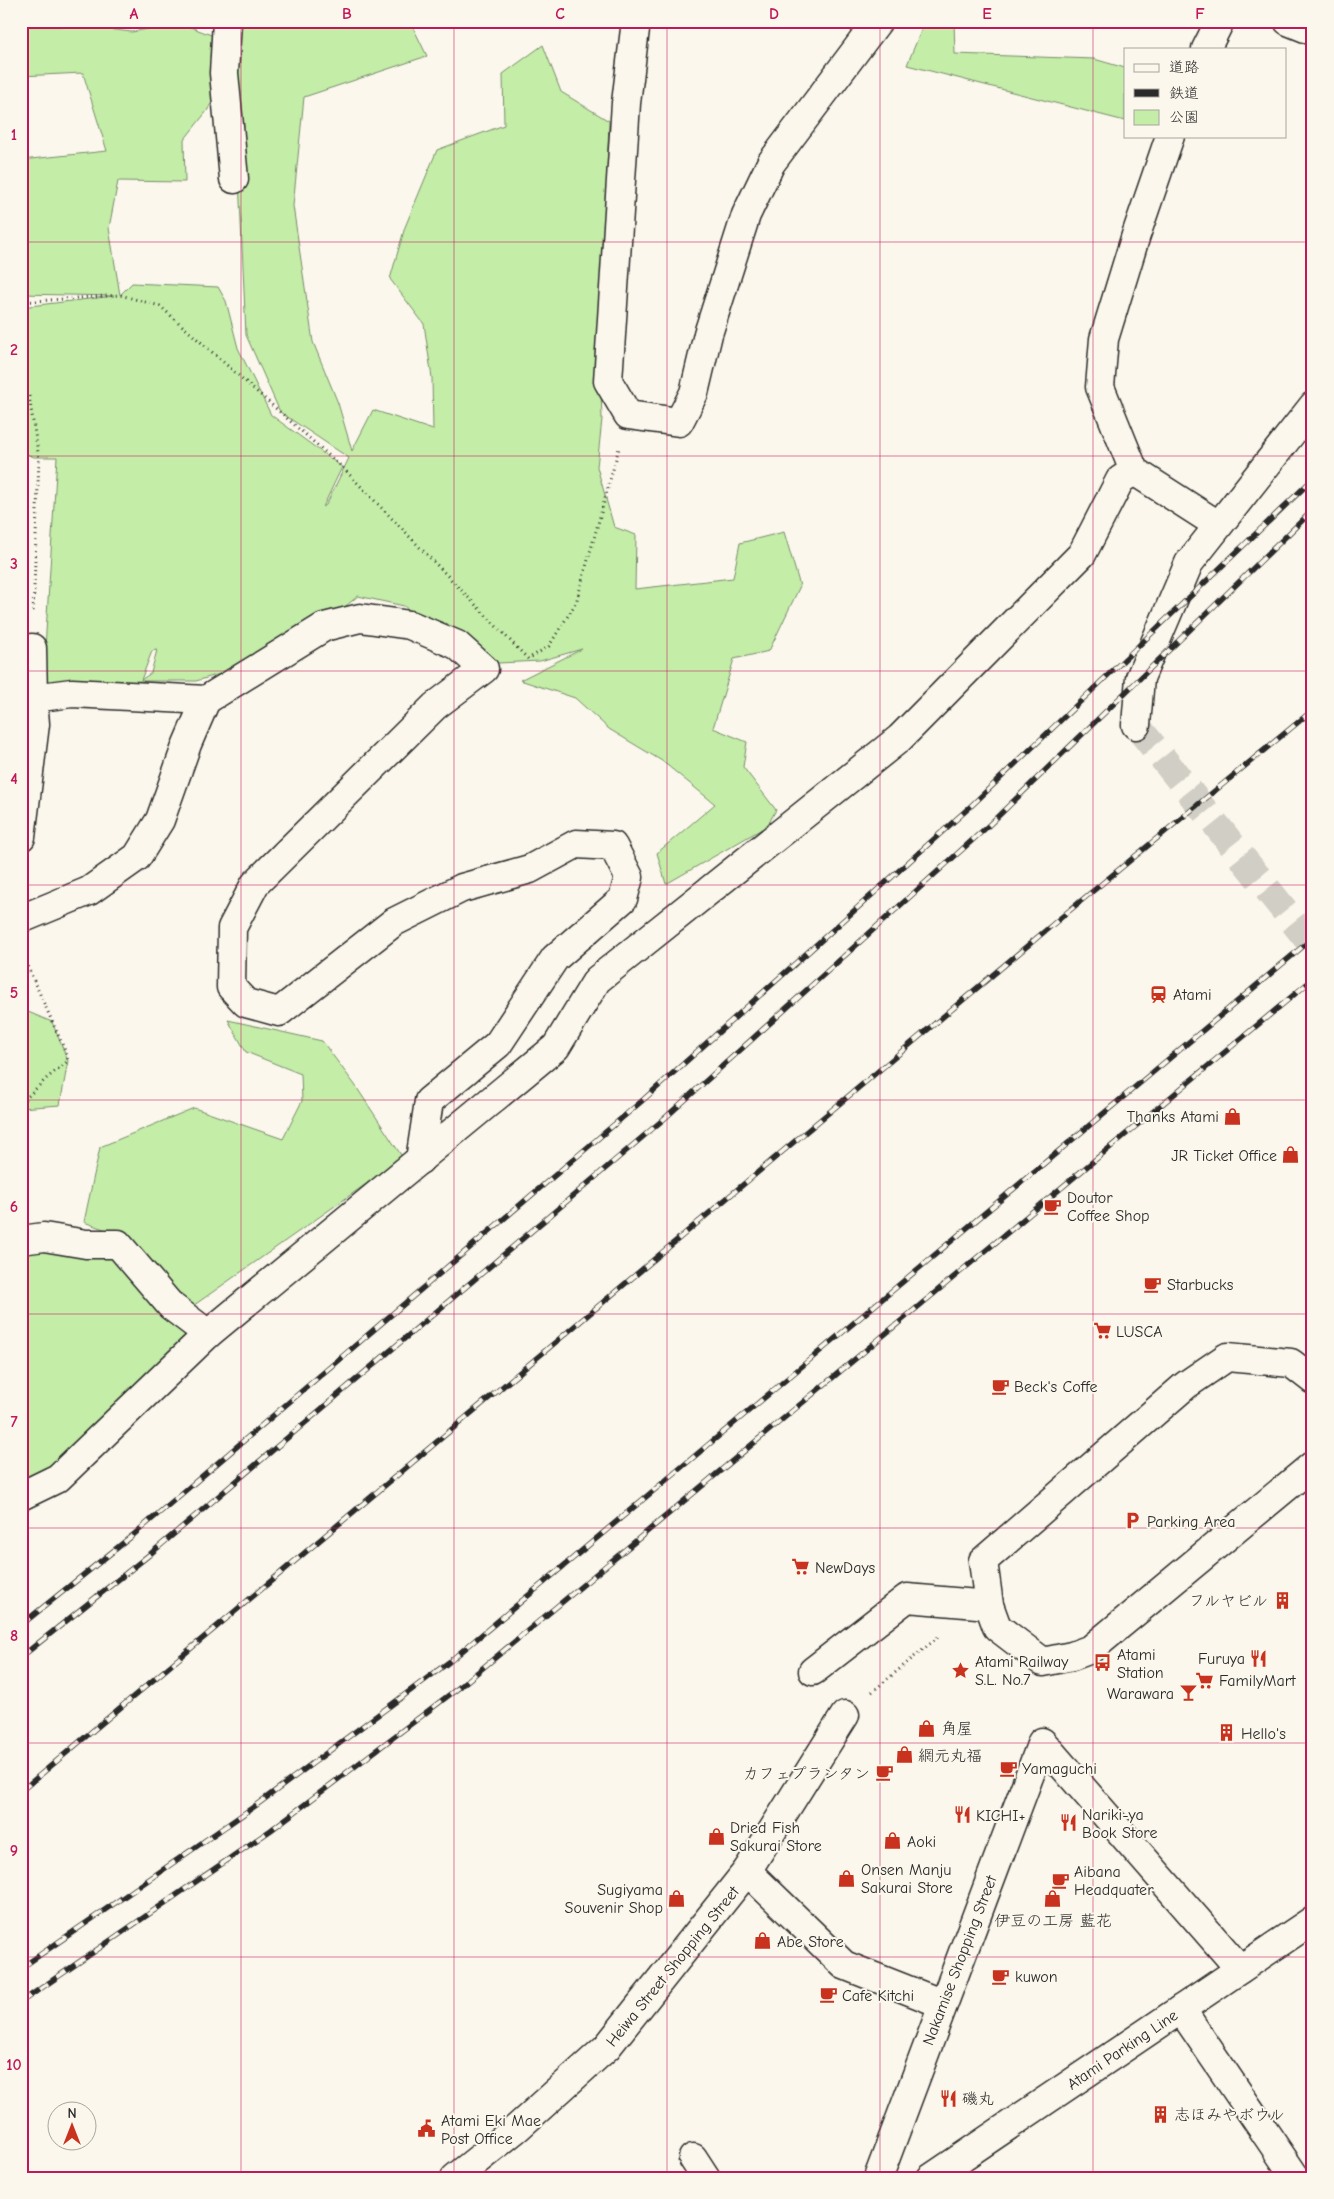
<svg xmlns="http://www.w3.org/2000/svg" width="1334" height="2199" font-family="'Comic Neue','Klee One',sans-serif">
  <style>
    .green { fill: #c4eda8; stroke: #788c6a; fill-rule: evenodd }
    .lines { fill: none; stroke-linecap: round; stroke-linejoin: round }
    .minor-tunnel { stroke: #d1cec5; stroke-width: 28; stroke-dasharray: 28 14; stroke-linecap: butt }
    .minor-casing { stroke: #2b2b2b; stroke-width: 31 }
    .major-casing { stroke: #2b2b2b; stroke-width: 31 }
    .path { stroke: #2b2b2b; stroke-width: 3; stroke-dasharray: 1 4; stroke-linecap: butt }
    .minor { stroke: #fbf7ec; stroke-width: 28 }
    .major { stroke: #fbf7ec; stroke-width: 28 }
    .rail-casing { stroke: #2b2b2b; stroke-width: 5.5 }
    .rail { stroke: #fbf7ec; stroke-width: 4; stroke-dasharray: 11; stroke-linecap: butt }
    .grid { fill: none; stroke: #c2185b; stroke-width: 1; stroke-opacity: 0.55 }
    .labels { text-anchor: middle; stroke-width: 4; stroke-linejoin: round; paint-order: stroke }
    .poi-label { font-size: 16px; fill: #2b2b2b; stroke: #fbf7ec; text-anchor: start }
    .street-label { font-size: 16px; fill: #2b2b2b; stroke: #fbf7ec }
    .neatline { fill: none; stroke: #c2185b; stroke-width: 2 }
    .grid-label { font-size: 16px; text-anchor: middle; font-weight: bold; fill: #c2185b }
  </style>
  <rect width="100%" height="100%" fill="#fbf7ec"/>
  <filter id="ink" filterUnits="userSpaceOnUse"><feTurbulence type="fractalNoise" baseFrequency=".02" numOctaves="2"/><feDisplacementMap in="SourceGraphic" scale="10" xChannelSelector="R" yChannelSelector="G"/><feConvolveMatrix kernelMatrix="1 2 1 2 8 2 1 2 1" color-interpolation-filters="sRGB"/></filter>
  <g filter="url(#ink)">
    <g class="green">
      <path d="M232,21H410L427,56L304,97L293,206L313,342L338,403L352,451L373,410L433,430L432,378L424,324L390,279L405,227L437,150L504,125L503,74L543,45L561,92L609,121L600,362L602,419L597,467L614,527L636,535L635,589L733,578L740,543L784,532L800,586L769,651L734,659L713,728L747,742L743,767L776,810L767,826L666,884L657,853L715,804L662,761L609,729L575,698L520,680L582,649L540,661L478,664L404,606L358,596L341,610L227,672L196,681H140L42,696L57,457H34L21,452V307L114,296L21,294V160L107,151L83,73L21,76V26H81L132,32L180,23L219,38L225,79L207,111L184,140L185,182L118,181L109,228L120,295L132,283L218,287L226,301L238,348L271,415L342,467L323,507L326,505L349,458L280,412L246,335ZM157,650L151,673L141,680L152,651Z"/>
      <path d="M925,21H954L955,54L1094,59L1125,68V121L907,65Z"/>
      <path d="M21,1009L52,1022L68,1061L60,1105L21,1108Z"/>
      <path d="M228,1020L322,1041L355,1085L403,1158L190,1308L126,1237L84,1222L100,1147L194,1108L283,1139L302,1101L301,1074L246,1052Z"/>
      <path d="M21,1240L118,1244L196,1325L48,1471L21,1482Z"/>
    </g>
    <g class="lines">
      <path class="minor-tunnel" d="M1136,725L1313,946"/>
      <defs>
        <g id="minor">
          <path d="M227,21L224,73L234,179"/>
          <path d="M636,21L626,103L608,381L628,415L679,422L694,393L708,334L746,215L771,163L878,21"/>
          <path d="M1288,21L1313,31"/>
          <path d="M1206,49L1220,21"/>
          <path d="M1170,136L1136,235L1104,339L1100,387L1134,471L1218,525"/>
          <path d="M32,648L33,698L72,693L206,700L324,627L360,618L410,625L457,645L484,669L435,706L255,884L232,928L231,987L246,1003L279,1012L394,922L462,888L530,869L576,844L613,846L629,877L623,899L555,958L498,1044L429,1101L420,1160"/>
          <path d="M1136,725L1140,678L1189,563L1313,406"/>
          <path d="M21,837L35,724L33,698"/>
          <path d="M21,919L89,891L137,857L160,820L187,744L206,700"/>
          <path d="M21,1240L44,1237L86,1244H118L171,1306L208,1334"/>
          <path d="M1313,1380L1291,1363L1227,1357L1186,1385L983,1561L989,1605L997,1627L1043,1662L1072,1656L1091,1649L1313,1465"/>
          <path d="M21,1496L58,1478L208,1334L556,1047L597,980L900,738L1082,554L1120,480L1134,471"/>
          <path d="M813,1671L907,1598L989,1605"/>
          <path d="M747,1871L844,1965L943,2004"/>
          <path d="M1181,2009L1296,2178"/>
          <path d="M693,2158L706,2178"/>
          <path d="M455,2178L517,2128L607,2047L747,1871L845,1715"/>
          <path d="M878,2178L1042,1742L1240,1969"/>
        </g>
        <path id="major" d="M931,2178L1313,1920"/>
      </defs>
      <use href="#minor" class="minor-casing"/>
      <use href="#major" class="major-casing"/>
      <g class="path">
        <path d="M21,302L120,295L160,306L342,467L528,659L549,646L576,603L619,448"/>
        <path d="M29,396L39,459L33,614"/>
        <path d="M21,1103L47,1078L68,1061L64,1048L22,954"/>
        <path d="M872,1692L938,1637"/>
      </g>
      <use href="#minor" class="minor"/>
      <use href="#major" class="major"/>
      <defs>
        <g id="rail">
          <path d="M21,1625L132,1536L643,1100L971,806L1313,479"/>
          <path d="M21,1657L149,1555L665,1118L988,826L1313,510"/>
          <path d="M21,1791L1082,900L1313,710"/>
          <path d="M21,1968L255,1806L449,1662L1313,938"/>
          <path d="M21,2002L271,1830L461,1686L1313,979"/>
        </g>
      </defs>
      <use href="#rail" class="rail-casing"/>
      <use href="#rail" class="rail"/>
    </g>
  </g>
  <path class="grid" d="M241,21V2178M454,21V2178M667,21V2178M880,21V2178M1093,21V2178M21,242H1313M21,456H1313M21,671H1313M21,885H1313M21,1100H1313M21,1314H1313M21,1528H1313M21,1743H1313M21,1957H1313"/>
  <defs>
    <symbol id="station-bare" viewBox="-9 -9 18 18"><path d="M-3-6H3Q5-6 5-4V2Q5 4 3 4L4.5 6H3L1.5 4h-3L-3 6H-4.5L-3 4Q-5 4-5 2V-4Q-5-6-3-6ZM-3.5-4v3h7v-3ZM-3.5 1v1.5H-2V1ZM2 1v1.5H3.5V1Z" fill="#c8321e" stroke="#fbf7ec" stroke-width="2.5" paint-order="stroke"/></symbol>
    <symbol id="shop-bare" viewBox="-9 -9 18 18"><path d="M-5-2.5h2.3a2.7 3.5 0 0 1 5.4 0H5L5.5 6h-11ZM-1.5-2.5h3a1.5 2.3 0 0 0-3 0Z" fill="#c8321e" stroke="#fbf7ec" stroke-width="2.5" paint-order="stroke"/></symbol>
    <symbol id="cafe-bare" viewBox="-9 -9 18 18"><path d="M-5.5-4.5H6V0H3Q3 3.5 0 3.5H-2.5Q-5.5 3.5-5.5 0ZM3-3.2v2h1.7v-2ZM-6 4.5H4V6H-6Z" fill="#c8321e" stroke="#fbf7ec" stroke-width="2.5" paint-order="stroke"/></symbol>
    <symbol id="supermarket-bare" viewBox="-9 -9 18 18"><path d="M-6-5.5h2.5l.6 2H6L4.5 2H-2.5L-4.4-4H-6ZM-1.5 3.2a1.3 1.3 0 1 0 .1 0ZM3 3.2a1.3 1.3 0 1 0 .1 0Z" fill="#c8321e" stroke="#fbf7ec" stroke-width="2.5" paint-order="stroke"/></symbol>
    <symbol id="parking-bare" viewBox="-9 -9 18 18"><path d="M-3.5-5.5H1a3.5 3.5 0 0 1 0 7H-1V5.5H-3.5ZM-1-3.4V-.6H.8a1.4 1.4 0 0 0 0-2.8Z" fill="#c8321e" stroke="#fbf7ec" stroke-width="2.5" paint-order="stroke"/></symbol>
    <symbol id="building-bare" viewBox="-9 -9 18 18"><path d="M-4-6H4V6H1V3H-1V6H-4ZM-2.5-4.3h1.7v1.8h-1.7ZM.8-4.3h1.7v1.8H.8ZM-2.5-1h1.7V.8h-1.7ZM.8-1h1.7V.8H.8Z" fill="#c8321e" stroke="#fbf7ec" stroke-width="2.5" paint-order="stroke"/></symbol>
    <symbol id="restaurant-bare" viewBox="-9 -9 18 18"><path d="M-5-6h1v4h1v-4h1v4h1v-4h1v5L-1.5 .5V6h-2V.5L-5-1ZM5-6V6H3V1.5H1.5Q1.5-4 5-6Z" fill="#c8321e" stroke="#fbf7ec" stroke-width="2.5" paint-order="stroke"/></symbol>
    <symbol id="bus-bare" viewBox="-9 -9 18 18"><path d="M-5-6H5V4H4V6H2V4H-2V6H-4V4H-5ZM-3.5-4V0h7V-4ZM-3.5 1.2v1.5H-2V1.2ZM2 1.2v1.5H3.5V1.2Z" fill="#c8321e" stroke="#fbf7ec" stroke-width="2.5" paint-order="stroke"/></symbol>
    <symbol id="sight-bare" viewBox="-9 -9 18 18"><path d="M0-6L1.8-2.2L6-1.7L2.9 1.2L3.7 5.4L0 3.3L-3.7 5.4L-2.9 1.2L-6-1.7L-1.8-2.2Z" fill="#c8321e" stroke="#fbf7ec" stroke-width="2.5" paint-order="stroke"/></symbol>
    <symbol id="bar-bare" viewBox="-9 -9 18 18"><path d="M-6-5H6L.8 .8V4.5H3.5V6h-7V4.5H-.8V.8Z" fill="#c8321e" stroke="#fbf7ec" stroke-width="2.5" paint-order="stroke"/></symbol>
    <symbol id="civic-bare" viewBox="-9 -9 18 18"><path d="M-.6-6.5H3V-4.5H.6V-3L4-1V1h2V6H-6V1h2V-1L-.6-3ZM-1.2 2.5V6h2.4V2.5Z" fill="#c8321e" stroke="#fbf7ec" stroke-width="2.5" paint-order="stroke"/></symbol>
  </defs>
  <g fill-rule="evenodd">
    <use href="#station-bare" x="1146" y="982" width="25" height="25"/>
    <use href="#shop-bare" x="1220" y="1104" width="25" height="25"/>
    <use href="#shop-bare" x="1278" y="1142" width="25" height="25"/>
    <use href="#cafe-bare" x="1040" y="1194" width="25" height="25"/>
    <use href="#cafe-bare" x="1140" y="1272" width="25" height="25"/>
    <use href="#supermarket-bare" x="1090" y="1318" width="25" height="25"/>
    <use href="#cafe-bare" x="988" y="1374" width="25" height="25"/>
    <use href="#parking-bare" x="1120" y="1508" width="25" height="25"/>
    <use href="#supermarket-bare" x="788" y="1554" width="25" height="25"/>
    <use href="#building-bare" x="1270" y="1588" width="25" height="25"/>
    <use href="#restaurant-bare" x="1246" y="1646" width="25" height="25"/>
    <use href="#bus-bare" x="1090" y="1650" width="25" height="25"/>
    <use href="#sight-bare" x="948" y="1658" width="25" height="25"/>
    <use href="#supermarket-bare" x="1192" y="1668" width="25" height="25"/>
    <use href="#bar-bare" x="1176" y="1680" width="25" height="25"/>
    <use href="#shop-bare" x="914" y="1716" width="25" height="25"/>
    <use href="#building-bare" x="1214" y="1720" width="25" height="25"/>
    <use href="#shop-bare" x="892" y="1742" width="25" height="25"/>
    <use href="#cafe-bare" x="996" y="1756" width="25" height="25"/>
    <use href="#cafe-bare" x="872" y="1760" width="25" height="25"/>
    <use href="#restaurant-bare" x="950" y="1802" width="25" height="25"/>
    <use href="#restaurant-bare" x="1056" y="1810" width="25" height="25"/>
    <use href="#shop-bare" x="704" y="1824" width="25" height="25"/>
    <use href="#shop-bare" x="880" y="1828" width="25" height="25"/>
    <use href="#shop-bare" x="834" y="1866" width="25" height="25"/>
    <use href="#cafe-bare" x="1048" y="1868" width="25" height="25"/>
    <use href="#shop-bare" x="664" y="1886" width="25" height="25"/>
    <use href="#shop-bare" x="1040" y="1886" width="25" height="25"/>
    <use href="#shop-bare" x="750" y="1928" width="25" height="25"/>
    <use href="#cafe-bare" x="988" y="1964" width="25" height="25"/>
    <use href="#cafe-bare" x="816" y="1982" width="25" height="25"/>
    <use href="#restaurant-bare" x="936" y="2086" width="25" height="25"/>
    <use href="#building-bare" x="1148" y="2102" width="25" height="25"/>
    <use href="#civic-bare" x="414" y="2116" width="25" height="25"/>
  </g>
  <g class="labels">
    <g class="poi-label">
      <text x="1173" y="1000">Atami</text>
      <text x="1219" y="1122" text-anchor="end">Thanks Atami</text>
      <text x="1277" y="1161" text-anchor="end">JR Ticket Office</text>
      <text x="1067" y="1203">Doutor<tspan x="1067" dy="18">Coffee Shop</tspan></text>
      <text x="1167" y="1290">Starbucks</text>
      <text x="1116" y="1337">LUSCA</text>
      <text x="1014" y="1392">Beck's Coffe</text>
      <text x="1147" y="1527">Parking Area</text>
      <text x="815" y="1573">NewDays</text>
      <text x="1268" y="1606" text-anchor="end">フルヤビル</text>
      <text x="1117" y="1660">Atami<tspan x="1117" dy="18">Station</tspan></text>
      <text x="1245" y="1664" text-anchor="end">Furuya</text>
      <text x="975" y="1667">Atami Railway<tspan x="975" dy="18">S.L. No.7</tspan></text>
      <text x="1219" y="1686">FamilyMart</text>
      <text x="1174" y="1699" text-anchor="end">Warawara</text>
      <text x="941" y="1734">角屋</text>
      <text x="1241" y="1739">Hello's</text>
      <text x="918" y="1761">網元丸福</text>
      <text x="1022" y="1774">Yamaguchi</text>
      <text x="870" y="1779" text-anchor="end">カフェプランタン</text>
      <text x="1082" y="1820">Nariki-ya<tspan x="1082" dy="18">Book Store</tspan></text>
      <text x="976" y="1821">KICHI+</text>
      <text x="730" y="1833">Dried Fish<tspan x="730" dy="18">Sakurai Store</tspan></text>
      <text x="907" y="1847">Aoki</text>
      <text x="861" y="1875">Onsen Manju<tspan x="861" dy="18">Sakurai Store</tspan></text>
      <text x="1074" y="1877">Aibana<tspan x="1074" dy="18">Headquater</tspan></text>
      <text x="663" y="1895" text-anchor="end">Sugiyama<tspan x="663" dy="18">Souvenir Shop</tspan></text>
      <text x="1053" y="1926" text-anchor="middle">伊豆の工房 藍花</text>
      <text x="777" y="1947">Abe Store</text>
      <text x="1015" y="1982">kuwon</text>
      <text x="842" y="2001">Cafe Kitchi</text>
      <text x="962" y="2104">磯丸</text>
      <text x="1174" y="2120">志ほみやボウル</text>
      <text x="441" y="2126">Atami Eki Mae<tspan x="441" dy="18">Post Office</tspan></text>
    </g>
    <g class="street-label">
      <text transform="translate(959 1960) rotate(-69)" y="6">Nakamise Shopping Street</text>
      <text transform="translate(672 1966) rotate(-51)" y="6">Heiwa Street Shopping Street</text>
      <text transform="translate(1122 2049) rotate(-34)" y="6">Atami Parking Line</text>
    </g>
  </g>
  <rect width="1334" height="2199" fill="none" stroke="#fbf7ec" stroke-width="55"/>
  <rect x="1124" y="48" width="162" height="90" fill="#fbf7ec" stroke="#a8a59f"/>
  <rect x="1134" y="64" width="25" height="8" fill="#fbf7ec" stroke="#a8a59f"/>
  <text x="1169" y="72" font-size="15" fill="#2b2b2b">道路</text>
  <rect x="1134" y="89" width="25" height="8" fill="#2b2b2b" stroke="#a8a59f"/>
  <text x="1169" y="98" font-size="15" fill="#2b2b2b">鉄道</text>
  <rect x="1134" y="110" width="25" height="15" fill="#c4eda8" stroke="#a8a59f"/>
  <text x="1169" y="122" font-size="15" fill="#2b2b2b">公園</text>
  <g transform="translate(72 2126)"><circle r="24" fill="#fbf7ec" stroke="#a8a59f"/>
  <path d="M0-4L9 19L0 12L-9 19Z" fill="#c8321e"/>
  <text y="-8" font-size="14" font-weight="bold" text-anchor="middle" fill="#2b2b2b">N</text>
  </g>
  <rect x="28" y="28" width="1278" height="2144" class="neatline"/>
  <g class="grid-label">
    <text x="134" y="19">A</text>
    <text x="347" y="19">B</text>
    <text x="560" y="19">C</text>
    <text x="774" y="19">D</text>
    <text x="987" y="19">E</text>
    <text x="1200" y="19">F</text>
    <text x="14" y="140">1</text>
    <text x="14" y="355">2</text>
    <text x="14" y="569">3</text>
    <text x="14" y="784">4</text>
    <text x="14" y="998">5</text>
    <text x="14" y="1212">6</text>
    <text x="14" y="1427">7</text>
    <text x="14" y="1641">8</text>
    <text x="14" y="1856">9</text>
    <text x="14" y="2070">10</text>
  </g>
</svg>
